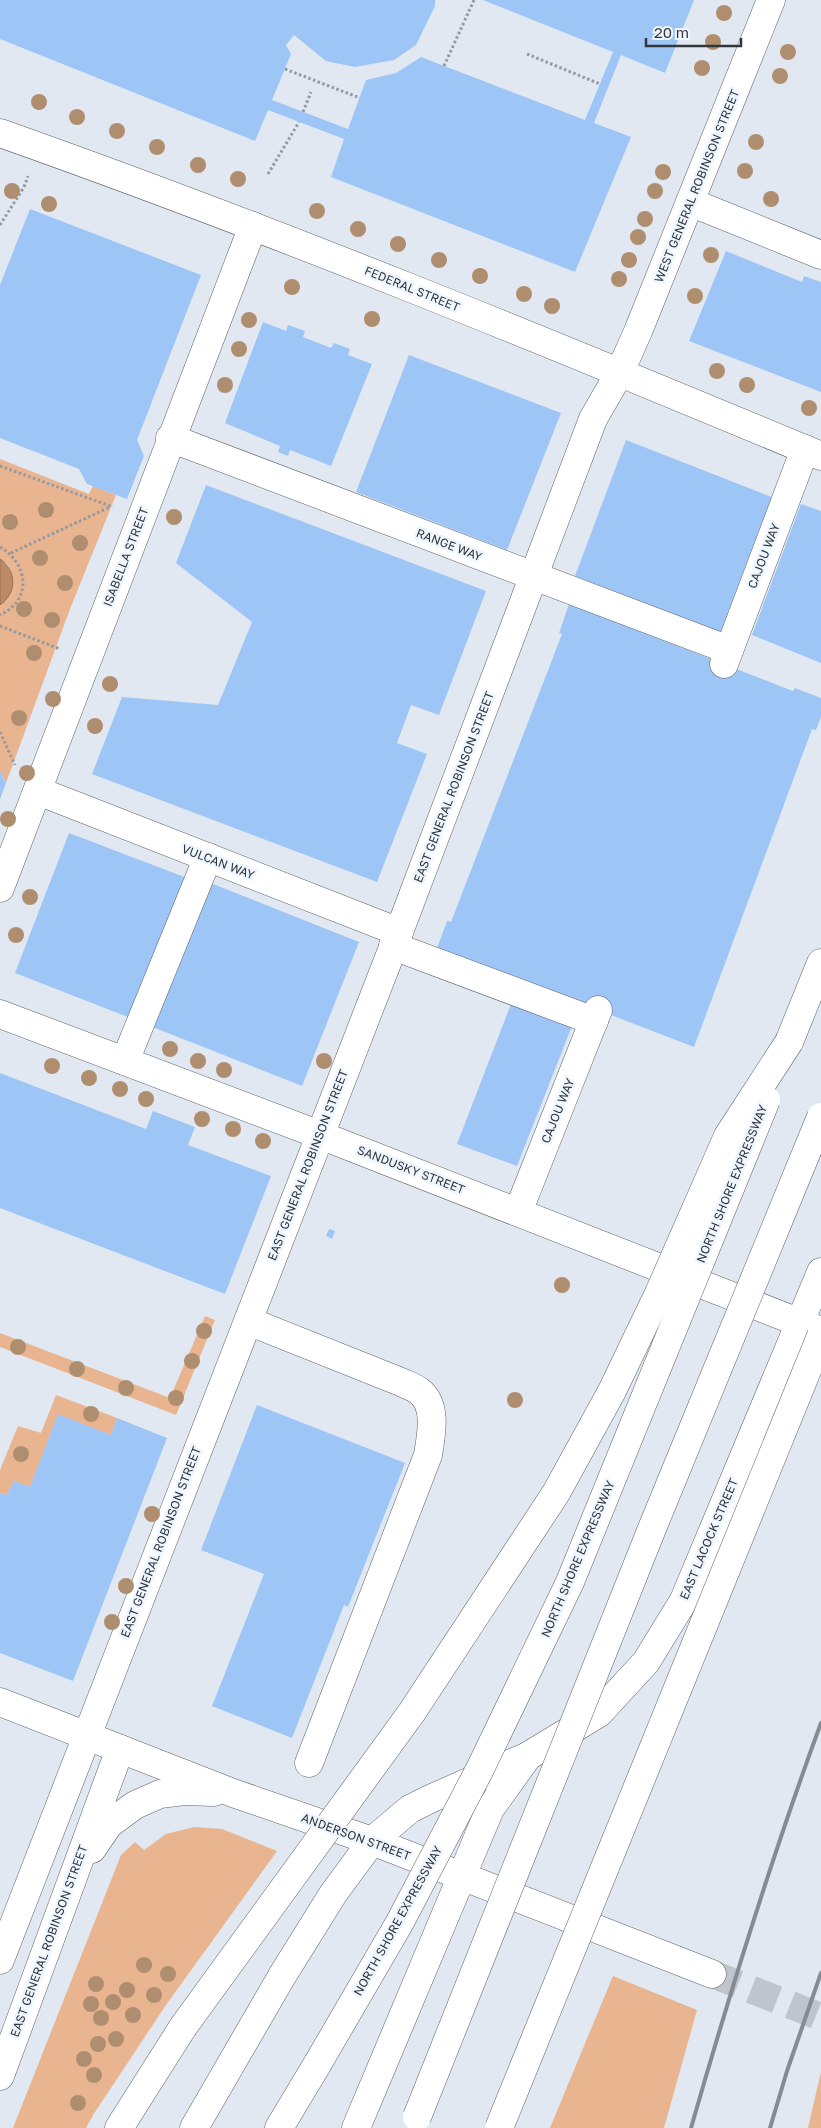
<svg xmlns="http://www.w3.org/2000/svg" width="821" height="2128" font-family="'Golos Text',sans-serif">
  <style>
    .green { fill: #e9b490 }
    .water { fill: #be8965; stroke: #957058 }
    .building { fill: #9dc6f7 }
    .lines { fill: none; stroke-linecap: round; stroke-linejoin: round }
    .minor-tunnel { stroke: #bec5cc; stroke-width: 28; stroke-dasharray: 28 14; stroke-linecap: butt }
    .minor-casing { stroke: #5c626a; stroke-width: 29 }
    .major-casing { stroke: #5c626a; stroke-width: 29 }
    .highway-casing { stroke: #5c626a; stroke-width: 29 }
    .path { stroke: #9499a0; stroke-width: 3; stroke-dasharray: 2.5 2.5; stroke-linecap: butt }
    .minor { stroke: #fff; stroke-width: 28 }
    .major { stroke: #fff; stroke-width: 28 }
    .highway { stroke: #fff; stroke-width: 28 }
    .rail { stroke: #868b91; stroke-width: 4 }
    .highway-bridge-casing { stroke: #5c626a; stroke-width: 29; stroke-linecap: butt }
    .highway-bridge { stroke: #fff; stroke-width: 28 }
    .tree { fill: #af8e6f }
    .labels { text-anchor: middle; stroke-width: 5; stroke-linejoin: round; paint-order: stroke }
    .street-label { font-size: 12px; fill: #34373a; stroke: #eef6ff }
  </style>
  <rect width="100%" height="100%" fill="#e1e8f1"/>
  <g class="green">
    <path d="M0,459L89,494L93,486L116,495L70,609L6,783L0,771V605L11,572L8,565L0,559Z"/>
    <path d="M205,1316L215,1320L176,1415L0,1347V1333L170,1398Z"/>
    <path d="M56,1395L117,1418L111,1435L58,1415L30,1487L14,1481L7,1495L0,1493V1470L18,1426L41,1433Z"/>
    <path d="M194,1827L222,1829L277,1851L166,2005L93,2115L86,2128H13L121,1855L135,1842L144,1850L166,1834Z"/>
    <path d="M613,1976L697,2010L664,2128H550Z"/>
    <path d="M821,2072V2128H808Z"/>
  </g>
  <path class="water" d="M0,559C17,571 17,593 0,605Z"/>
  <g class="building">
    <path d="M0,0H435V6L416,45L394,60L355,67L326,61L294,35L286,45L291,54L272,100L348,129L366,80L396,73L421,57L585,120L613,52L483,0H694L665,73L621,55L594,123L631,137L575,272L331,177L344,139L268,110L255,141L0,39Z"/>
    <path d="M30,209L201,275L137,440L144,456L127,499L87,484L79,469L0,438V285Z"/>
    <path d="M726,251L802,282L804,276L821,282V392L689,341Z"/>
    <path d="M263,322L286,331L288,325L305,331L303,337L331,348L334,343L350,349L348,355L372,364L331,466L290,450L288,456L278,452L280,446L225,423Z"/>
    <path d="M409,355L561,413L507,550L356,492Z"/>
    <path d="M626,440L774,498L722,633L575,576Z"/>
    <path d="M206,485L486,591L439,715L411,705L397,743L427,754L377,882L92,774L122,697L218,705L252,622L176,563Z"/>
    <path d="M801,504L821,511V663L752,635Z"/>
    <path d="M569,604L793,691L795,688L821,698V717L816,730L812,729L694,1047L598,1010L436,951L447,921L451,922L562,634L559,633Z"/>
    <path d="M0,771L6,783L0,799Z"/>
    <path d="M69,833L187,878L133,1019L15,973Z"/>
    <path d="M208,882L359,942L302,1086L150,1026Z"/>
    <path d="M511,1004L572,1026L517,1166L457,1144Z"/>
    <path d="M0,1073L146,1129L153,1111L195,1127L188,1145L271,1176L225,1294L0,1208Z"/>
    <path d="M329,1229L335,1231L332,1239L326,1236Z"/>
    <path d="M257,1405L405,1463L348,1607L344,1605L292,1738L212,1706L264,1574L201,1550Z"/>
    <path d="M58,1414L111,1435L117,1418L167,1438L73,1681L0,1653V1493L7,1495L14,1481L30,1487Z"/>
  </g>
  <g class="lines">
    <path class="minor-tunnel" d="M712,1974L821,2017"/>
    <defs>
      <g id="minor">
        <path d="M690,202L821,255"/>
        <path d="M170,438L729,650"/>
        <path d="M724,664L805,449"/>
        <path d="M38,791L399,932"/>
        <path d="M0,888L253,226"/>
        <path d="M393,946L594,1021"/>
        <path d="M0,1014L320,1135L821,1331"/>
        <path d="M125,1061L208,857"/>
        <path d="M518,1212L598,1010"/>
        <path d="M248,1321L401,1382C407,1385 414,1387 419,1391C438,1405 431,1436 428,1455L309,1763"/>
        <path d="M0,1702L233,1793L372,1841L712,1974"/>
        <path d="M92,1849L109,1824L135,1805L160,1794L184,1791L214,1792"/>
        <path d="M0,2076L120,1749"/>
      </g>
      <g id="major">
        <path d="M0,133C277,231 550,343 821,456"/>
        <path d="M372,1841L410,1809L430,1799L528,1756L599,1713L646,1662L684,1600L821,1272"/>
        <path d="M0,1960L399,932L593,419L620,372L639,329L771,0"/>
      </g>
      <g id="highway">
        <path d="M789,1042L821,963"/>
        <path d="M119,2128L183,2027"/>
        <path d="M194,2128L282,1976L333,1894L372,1841"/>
        <path d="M279,2128L318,2063"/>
        <path d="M356,2128L490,1809L528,1756"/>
      </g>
    </defs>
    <use href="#minor" class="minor-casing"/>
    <use href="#major" class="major-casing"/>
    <use href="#highway" class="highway-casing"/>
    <g class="path">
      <path d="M527,54L600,84"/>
      <path d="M444,66L474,0"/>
      <path d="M285,69L360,98"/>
      <path d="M303,112L311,92"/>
      <path d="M268,174L299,122"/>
      <path d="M0,225L24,187L28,176"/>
      <path d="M0,466L113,507"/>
      <path d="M0,547C28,563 33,600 0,615"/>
      <path d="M11,553L110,507"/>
      <path d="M0,626L60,649"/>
      <path d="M0,732L15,765"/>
    </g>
    <use href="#minor" class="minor"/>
    <use href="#major" class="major"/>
    <use href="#highway" class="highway"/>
    <g class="rail">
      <path d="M691,2128C730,1992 772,1856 821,1723"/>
      <path d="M770,2128L787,2071L821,1973"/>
    </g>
    <defs>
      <g id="highway-bridge">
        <path d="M183,2027L412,1712L556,1493L612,1391L659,1293L728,1136L789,1042"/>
        <path d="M318,2063L400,1922L480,1769L570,1582L766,1100"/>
        <path d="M417,2117L651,1531L821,1117"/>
        <path d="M499,2128L821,1336"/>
      </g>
    </defs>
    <use href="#highway-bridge" class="highway-bridge-casing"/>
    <use href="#highway-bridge" class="highway-bridge"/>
  </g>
  <g class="tree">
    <circle cx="724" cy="13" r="8"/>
    <circle cx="713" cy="42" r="8"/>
    <circle cx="788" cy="52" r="8"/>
    <circle cx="702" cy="68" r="8"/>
    <circle cx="780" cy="76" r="8"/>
    <circle cx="39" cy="102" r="8"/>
    <circle cx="77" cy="117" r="8"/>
    <circle cx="117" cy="131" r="8"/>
    <circle cx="756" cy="142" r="8"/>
    <circle cx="157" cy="147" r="8"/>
    <circle cx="198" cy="165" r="8"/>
    <circle cx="745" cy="171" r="8"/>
    <circle cx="663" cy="172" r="8"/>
    <circle cx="238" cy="179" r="8"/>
    <circle cx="12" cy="191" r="8"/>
    <circle cx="655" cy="191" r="8"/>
    <circle cx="771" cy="199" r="8"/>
    <circle cx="49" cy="204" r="8"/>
    <circle cx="317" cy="211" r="8"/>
    <circle cx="645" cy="219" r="8"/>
    <circle cx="358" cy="229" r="8"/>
    <circle cx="638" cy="237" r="8"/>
    <circle cx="398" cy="244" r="8"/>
    <circle cx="711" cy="255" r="8"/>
    <circle cx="439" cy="260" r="8"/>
    <circle cx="629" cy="260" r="8"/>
    <circle cx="480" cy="276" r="8"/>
    <circle cx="619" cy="279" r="8"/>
    <circle cx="292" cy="287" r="8"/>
    <circle cx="524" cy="294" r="8"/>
    <circle cx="695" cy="296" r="8"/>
    <circle cx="552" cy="306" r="8"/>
    <circle cx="372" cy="319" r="8"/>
    <circle cx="249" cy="320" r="8"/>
    <circle cx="239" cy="349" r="8"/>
    <circle cx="717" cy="371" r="8"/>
    <circle cx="225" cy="385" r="8"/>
    <circle cx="747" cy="385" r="8"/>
    <circle cx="809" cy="408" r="8"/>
    <circle cx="46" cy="510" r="8"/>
    <circle cx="174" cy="517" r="8"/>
    <circle cx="10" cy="522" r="8"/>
    <circle cx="80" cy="543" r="8"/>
    <circle cx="40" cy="558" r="8"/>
    <circle cx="65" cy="583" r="8"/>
    <circle cx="24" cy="609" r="8"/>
    <circle cx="52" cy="620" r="8"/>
    <circle cx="34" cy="653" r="8"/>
    <circle cx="110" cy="684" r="8"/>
    <circle cx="53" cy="699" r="8"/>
    <circle cx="19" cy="718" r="8"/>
    <circle cx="95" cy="726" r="8"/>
    <circle cx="27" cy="773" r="8"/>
    <circle cx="8" cy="819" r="8"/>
    <circle cx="30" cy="897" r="8"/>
    <circle cx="16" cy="935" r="8"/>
    <circle cx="170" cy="1049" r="8"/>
    <circle cx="198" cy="1061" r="8"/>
    <circle cx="324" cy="1061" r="8"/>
    <circle cx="52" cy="1066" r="8"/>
    <circle cx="224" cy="1070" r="8"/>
    <circle cx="89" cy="1078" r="8"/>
    <circle cx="120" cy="1089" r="8"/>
    <circle cx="146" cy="1099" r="8"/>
    <circle cx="202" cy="1119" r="8"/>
    <circle cx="233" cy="1129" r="8"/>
    <circle cx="263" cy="1141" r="8"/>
    <circle cx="562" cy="1285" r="8"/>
    <circle cx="204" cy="1331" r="8"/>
    <circle cx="18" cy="1347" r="8"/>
    <circle cx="192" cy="1361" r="8"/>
    <circle cx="77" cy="1369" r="8"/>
    <circle cx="126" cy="1388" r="8"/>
    <circle cx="176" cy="1398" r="8"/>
    <circle cx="515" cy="1400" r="8"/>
    <circle cx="91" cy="1414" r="8"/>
    <circle cx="21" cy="1454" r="8"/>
    <circle cx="152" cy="1514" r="8"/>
    <circle cx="126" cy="1586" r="8"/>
    <circle cx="112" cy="1622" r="8"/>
    <circle cx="144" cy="1965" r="8"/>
    <circle cx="168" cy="1974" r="8"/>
    <circle cx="96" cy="1984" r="8"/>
    <circle cx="127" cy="1990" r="8"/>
    <circle cx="154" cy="1995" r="8"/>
    <circle cx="113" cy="2002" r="8"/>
    <circle cx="91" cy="2004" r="8"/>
    <circle cx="133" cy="2015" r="8"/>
    <circle cx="101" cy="2018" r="8"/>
    <circle cx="116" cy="2039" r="8"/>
    <circle cx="98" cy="2044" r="8"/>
    <circle cx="84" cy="2059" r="8"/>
    <circle cx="94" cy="2075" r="8"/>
    <circle cx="78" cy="2103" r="8"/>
  </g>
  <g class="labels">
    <g class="street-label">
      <text transform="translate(697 186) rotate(-68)" y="4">WEST GENERAL ROBINSON STREET</text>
      <text transform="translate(412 289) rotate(22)" y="4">FEDERAL STREET</text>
      <text transform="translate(449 545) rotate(21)" y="4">RANGE WAY</text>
      <text transform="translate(764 556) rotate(-69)" y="4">CAJOU WAY</text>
      <text transform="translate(126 557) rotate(-69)" y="4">ISABELLA STREET</text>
      <text transform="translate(454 787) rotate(-69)" y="4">EAST GENERAL ROBINSON STREET</text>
      <text transform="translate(218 862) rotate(21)" y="4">VULCAN WAY</text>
      <text transform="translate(558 1111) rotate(-68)" y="4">CAJOU WAY</text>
      <text transform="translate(308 1165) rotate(-69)" y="4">EAST GENERAL ROBINSON STREET</text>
      <text transform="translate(411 1170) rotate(21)" y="4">SANDUSKY STREET</text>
      <text transform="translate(732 1184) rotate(-68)" y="4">NORTH SHORE EXPRESSWAY</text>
      <text transform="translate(709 1539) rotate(-67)" y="4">EAST LACOCK STREET</text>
      <text transform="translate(161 1542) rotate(-69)" y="4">EAST GENERAL ROBINSON STREET</text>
      <text transform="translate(578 1559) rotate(-67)" y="4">NORTH SHORE EXPRESSWAY</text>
      <text transform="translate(356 1837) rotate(20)" y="4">ANDERSON STREET</text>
      <text transform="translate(398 1921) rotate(-61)" y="4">NORTH SHORE EXPRESSWAY</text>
      <text transform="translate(49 1941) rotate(-70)" y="4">EAST GENERAL ROBINSON STREET</text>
    </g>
  </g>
  <path d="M646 38v8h95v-8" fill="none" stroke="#34373a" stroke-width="2.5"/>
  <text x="654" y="38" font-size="15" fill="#34373a" stroke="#eef6ff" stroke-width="4" paint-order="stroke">20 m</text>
</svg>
